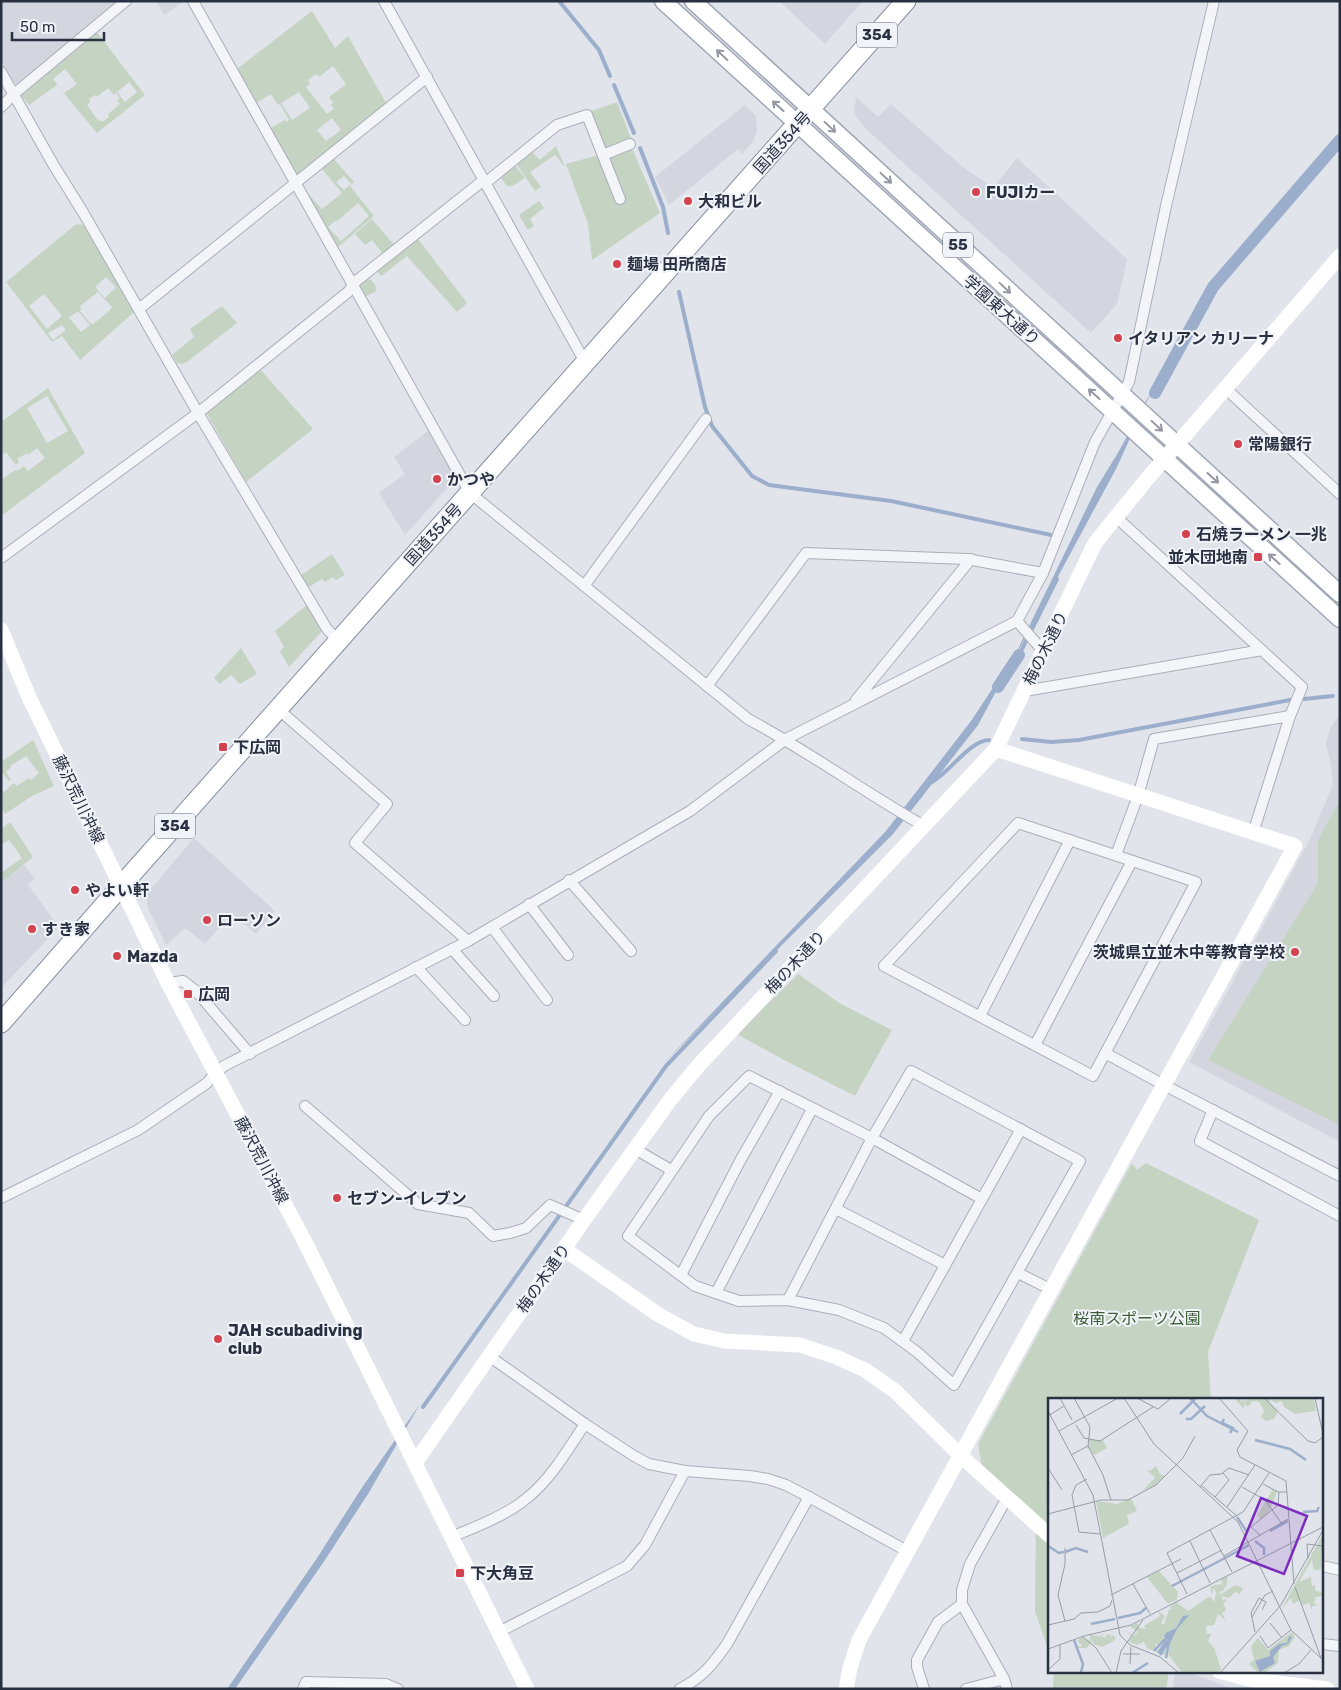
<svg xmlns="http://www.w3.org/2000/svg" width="1341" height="1690" font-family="Rubik,'Noto Sans JP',sans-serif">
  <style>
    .built { fill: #d3d6df }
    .green { fill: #c5d4c2; fill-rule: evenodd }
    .water { fill: #9baecb }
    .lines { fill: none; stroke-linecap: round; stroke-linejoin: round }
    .stream { stroke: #9baecb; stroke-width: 4 }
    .canal { stroke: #9baecb; stroke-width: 12 }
    .street-casing { stroke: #aaaeb8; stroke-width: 12 }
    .primary-casing { stroke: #a0a7b6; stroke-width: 19 }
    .highway-casing { stroke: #8890a1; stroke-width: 21 }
    .street { stroke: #f4f5f8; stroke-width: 10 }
    .secondary { stroke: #fff; stroke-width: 15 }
    .primary { stroke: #fff; stroke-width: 16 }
    .highway { stroke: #fff; stroke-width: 19 }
    .oneway { stroke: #9498a0 }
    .poi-dot { fill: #d2434d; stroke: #f0f3f7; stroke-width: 2 }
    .labels { text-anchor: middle; stroke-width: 4; stroke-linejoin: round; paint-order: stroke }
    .shield { fill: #f0f3f7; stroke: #656a78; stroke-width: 1 }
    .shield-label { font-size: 15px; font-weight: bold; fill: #293042 }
    .street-label { font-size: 16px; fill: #293042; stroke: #f0f3f7 }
    .poi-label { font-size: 16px; font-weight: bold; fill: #293042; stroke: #f0f3f7; text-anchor: start }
    .park-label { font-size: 16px; fill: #3a5e36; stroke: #f0f3f7 }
    .inset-river { fill: none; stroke: #9baecb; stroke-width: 2.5 }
    .inset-road { fill: none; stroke: #979ca7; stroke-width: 1 }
    .view { fill: #7b2cbf; fill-opacity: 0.15; stroke: #7b2cbf; stroke-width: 2.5 }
    .inset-edge { fill: none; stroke: #293042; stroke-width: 2.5 }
  </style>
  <rect width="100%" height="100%" fill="#e1e4ea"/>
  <g class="built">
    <path d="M1,1H119L18,84L14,83L1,62Z"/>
    <path d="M156,1H185L164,15Z"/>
    <path d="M779,1H863L825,44Z"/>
    <path d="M856,97L878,117L891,104L962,166L993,188L1017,158L1127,259L1117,304L1091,333L865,128L854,113Z"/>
    <path d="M745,105L756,116L757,130L754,140L742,154L738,149L669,205L655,177Z"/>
    <path d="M428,431L456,478L405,535L379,493L405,474L394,457Z"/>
    <path d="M1340,714V1142L1189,1062L1309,841L1333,785L1331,765L1326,744L1330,728Z"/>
    <path d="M194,838L275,911L256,934L232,913L205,944L185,928L166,945L147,906L148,892Z"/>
    <path d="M24,865L35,879L28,885L59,927L1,988V883Z"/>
    <path d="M1175,1671H1185L1233,1689H1173Z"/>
  </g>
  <g class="green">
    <path d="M312,11L335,48L348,36L386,103L297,179L237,69ZM333,66L346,84L329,97L333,102L331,105L334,109L327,114L306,87L310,84L308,80L316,74L319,77ZM299,92L310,108L292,120L281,103ZM271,94L278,105L280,104L289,120L287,122L285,120L271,128L256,103ZM332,118L341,130L326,141L317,130Z"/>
    <path d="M96,31L145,95L97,133L57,85L29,105L21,95V92ZM65,69L77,84L64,93L53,79ZM129,82L137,92L125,102L117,92ZM108,88L114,95L116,93L120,98L117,100L120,104L108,114L109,117L102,122L97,119L87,105L90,102L89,99L95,95L97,97Z"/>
    <path d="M617,102L632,141L604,151L589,112Z"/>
    <path d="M556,146L565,167L555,155L530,172L541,187L535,191L517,165L532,152L540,160Z"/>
    <path d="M631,146L660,213L592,260L588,224L566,164Z"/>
    <path d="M334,159L354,182L350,186L374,216L337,248L307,197L309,195L322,209L342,193L322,169ZM344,176L351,184L344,190L336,182ZM358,203L369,216L341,241L328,227L335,221L336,222Z"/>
    <path d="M515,166L525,178L512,186H507L501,178Z"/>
    <path d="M539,201L544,208L530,219L534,226L528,230L519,215Z"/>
    <path d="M372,219L395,246L384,255L372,240L365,245L355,234Z"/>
    <path d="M85,224L134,312L80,360L62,336L52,342L6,282L75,225ZM106,277L116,287L105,298L95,287ZM98,292L112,307L109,311L92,325L80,311L81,309L80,306ZM44,294L62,316L47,329L29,306ZM78,311L90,325L81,332L69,318ZM62,325L66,330L53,340L48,333Z"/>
    <path d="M418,239L467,303L457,312L407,256L381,276L377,271Z"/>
    <path d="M368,278C374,282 376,284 376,291L365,297L359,284Z"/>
    <path d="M222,306L237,323L187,362L182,364L177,363L172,355L194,337L190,329Z"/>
    <path d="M260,369L313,429L246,482L207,414L208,410Z"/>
    <path d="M48,388L85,453L1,516V480L15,470L17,471L24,466L28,471L45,458L37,448L28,455L27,453L17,459L19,462L16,465L6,452L1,455V422ZM47,396L68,431L47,443L27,408Z"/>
    <path d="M332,554L345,575L336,580L333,577L325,582L322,579L309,587L301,575Z"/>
    <path d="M307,605L322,631L289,667L280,651L284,647L275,631Z"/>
    <path d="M241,648L257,674L240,684L231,675L220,684L214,678Z"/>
    <path d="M33,740L54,786L32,796L5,814L1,808V789L4,792L14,783L17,786L29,778L31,780L39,773L26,756L10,766L11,768L6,772L11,780L9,781L1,771V762Z"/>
    <path d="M1340,800V1125L1208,1060L1318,883V840Z"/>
    <path d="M10,822L33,857L1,883V873L22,858L9,840L1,845V829Z"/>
    <path d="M798,974L841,1004L892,1030L855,1096L784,1060L737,1034Z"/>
    <path d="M1132,1163L1137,1170L1146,1163L1259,1220L1208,1352L1211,1399H1050V1655L1035,1611L1036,1513L982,1467L978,1444Z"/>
    <path d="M1054,1671H1169L1166,1689H1053Z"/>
  </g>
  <g class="water">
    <path d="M1152,390L1117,467L978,725L893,834L664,1063L886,831L971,721L1016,653L1097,487L1119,451Z"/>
    <path d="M420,1404L368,1494L323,1563L235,1689H227L317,1558L361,1489Z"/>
  </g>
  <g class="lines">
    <g class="stream">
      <path d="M559,1L599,50L610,76"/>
      <path d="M614,85L634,133"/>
      <path d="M640,148L663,207L668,233"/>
      <path d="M679,292L705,407L712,426L752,476L769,485L891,501L1051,535"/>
      <path d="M1019,655L1057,579"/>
      <path d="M1304,699L1333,696"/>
      <path d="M1022,739L1051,742L1079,740L1290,700"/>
      <path d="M932,782C950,772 969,741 989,740"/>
      <path d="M423,1407L666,1066L776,951"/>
    </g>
    <g class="canal">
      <path d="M1155,393L1213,287L1340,140"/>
      <path d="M998,687L1019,655"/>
    </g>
    <defs>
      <g id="street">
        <path d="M193,1L470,493L748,719C808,751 864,792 924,826"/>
        <path d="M384,1L585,362"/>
        <path d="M1,72L53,164L84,214L198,413L327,629L339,641"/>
        <path d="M1,107L14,94L126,1"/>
        <path d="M603,155L630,144"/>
        <path d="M139,309L427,77"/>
        <path d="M1225,388L1340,494"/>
        <path d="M1116,517L1302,687L1290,716L1253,833"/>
        <path d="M1,558L198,413L348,292L355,282L480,183L489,180L557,125L587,115L620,199"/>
        <path d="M584,586L706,419"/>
        <path d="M1017,621L1044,652"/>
        <path d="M707,686L806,553L967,559L1043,573"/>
        <path d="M1025,691L1262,650"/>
        <path d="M856,700L971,559"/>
        <path d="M278,709L387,804L355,843L468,941"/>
        <path d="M1018,823L1196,882L1093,1076L884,966Z"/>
        <path d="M1116,855L1138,796L1154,739L1290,716"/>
        <path d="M569,880L631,951"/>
        <path d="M529,904L568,955"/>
        <path d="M492,927L547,1000"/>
        <path d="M452,949L494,996"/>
        <path d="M416,967L465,1020"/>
        <path d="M168,983L183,981L196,991L250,1054"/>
        <path d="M980,1016L1070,840"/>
        <path d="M1035,1045L1132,861"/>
        <path d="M1105,1053L1164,1085L1340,1176"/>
        <path d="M305,1106L418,1204L469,1213L493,1236L510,1233L526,1228L550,1205L584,1220"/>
        <path d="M1213,1110L1200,1141L1340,1216"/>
        <path d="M635,1149L671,1170"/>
        <path d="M1,1198L138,1130L207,1083L215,1073L224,1066L468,941L690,811L786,739L1017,621L1043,573L1095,442L1129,382L1166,206L1214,1"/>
        <path d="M836,1209L945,1265"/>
        <path d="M1018,1273L1052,1290"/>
        <path d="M681,1275L740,1161L780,1091"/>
        <path d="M716,1293L812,1109"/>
        <path d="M788,1300L872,1138L911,1071L1080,1161L954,1385L917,1352L884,1328L839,1310L788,1300L739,1301L695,1286L628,1236L709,1116L749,1076L872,1138L982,1199"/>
        <path d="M903,1341L1021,1129"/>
        <path d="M489,1356L585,1424L634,1456L649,1464L685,1471L750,1476L768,1479L786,1485L809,1497L907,1551"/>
        <path d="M451,1537C476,1527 507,1515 527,1498C551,1479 568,1449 585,1424"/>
        <path d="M1322,1566L1340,1570"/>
        <path d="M499,1632L627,1566L645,1545L685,1471"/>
        <path d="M1322,1644L1340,1646"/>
        <path d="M303,1689L306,1682L386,1684L398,1689"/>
        <path d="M680,1689C704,1676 712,1665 727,1644L809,1497"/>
        <path d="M924,1689L917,1667V1660L938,1622L962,1604"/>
        <path d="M966,1689L1004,1679"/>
        <path d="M1007,1689L1004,1679L962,1604V1590L970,1564L1007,1498"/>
      </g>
      <g id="primary">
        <path d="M663,1L1340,619"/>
        <path d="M693,1L1340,594"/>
      </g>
      <path id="highway" d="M1,1023L121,886L906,1"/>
    </defs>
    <use href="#street" class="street-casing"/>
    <use href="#primary" class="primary-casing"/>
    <use href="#highway" class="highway-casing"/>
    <use href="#street" class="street"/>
    <g class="secondary">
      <path d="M1,630L29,697L168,983L306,1244L527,1689"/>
      <path d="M564,1249L659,1315L694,1334L724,1341L800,1345L836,1357L865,1370L895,1391L961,1456L1050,1536"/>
      <path d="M415,1463L584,1220L670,1100L698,1066L996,749L1095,543L1147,479L1340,256"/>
      <path d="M1219,1671L1252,1680L1327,1689"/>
      <path d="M846,1689L850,1668L859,1640L1295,846L996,749"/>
    </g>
    <use href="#primary" class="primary"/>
    <use href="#highway" class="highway"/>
  </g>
  <defs><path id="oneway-shaft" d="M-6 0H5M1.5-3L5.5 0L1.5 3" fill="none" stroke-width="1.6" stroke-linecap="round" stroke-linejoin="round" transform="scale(1.25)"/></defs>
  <g class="oneway">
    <use href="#oneway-shaft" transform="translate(722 55) rotate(-137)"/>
    <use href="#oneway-shaft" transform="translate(778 106) rotate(-138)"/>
    <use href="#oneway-shaft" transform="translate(830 127) rotate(43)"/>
    <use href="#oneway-shaft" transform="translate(886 178) rotate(43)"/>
    <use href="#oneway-shaft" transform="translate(1005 288) rotate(43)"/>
    <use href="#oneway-shaft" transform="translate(1094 394) rotate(-138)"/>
    <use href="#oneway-shaft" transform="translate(1157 426) rotate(43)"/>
    <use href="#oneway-shaft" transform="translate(1213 478) rotate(42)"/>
    <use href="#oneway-shaft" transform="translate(1274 559) rotate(-138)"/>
  </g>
  <g class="poi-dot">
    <circle cx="976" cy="192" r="5"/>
    <circle cx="688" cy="201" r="5"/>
    <circle cx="617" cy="264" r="5"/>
    <circle cx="1118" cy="338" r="5"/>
    <circle cx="1238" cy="444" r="5"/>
    <circle cx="437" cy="479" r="5"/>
    <circle cx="1186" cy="534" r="5"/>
    <rect x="1253" y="552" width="10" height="10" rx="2.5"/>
    <rect x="218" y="742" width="10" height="10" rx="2.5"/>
    <circle cx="75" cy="890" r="5"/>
    <circle cx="207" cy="920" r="5"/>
    <circle cx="32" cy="929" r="5"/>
    <circle cx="1295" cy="952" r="5"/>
    <circle cx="117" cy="956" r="5"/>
    <rect x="183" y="989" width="10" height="10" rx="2.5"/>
    <circle cx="337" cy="1198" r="5"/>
    <circle cx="218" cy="1339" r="5"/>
    <rect x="455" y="1568" width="10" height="10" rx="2.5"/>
  </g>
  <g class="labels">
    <g class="shield">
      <rect x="857" y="22.5" width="40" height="25" rx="4"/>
      <rect x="943" y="232.5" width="30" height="25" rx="4"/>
      <rect x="155" y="813.5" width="40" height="25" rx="4"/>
    </g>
    <g class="shield-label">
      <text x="877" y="40">354</text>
      <text x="958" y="250">55</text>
      <text x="175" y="831">354</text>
    </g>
    <g class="street-label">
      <text transform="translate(782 142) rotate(-48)" y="6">国道354号</text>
      <text transform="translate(1002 310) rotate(42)" y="6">学園東大通り</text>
      <text transform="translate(433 534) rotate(-48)" y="6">国道354号</text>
      <text transform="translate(1045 648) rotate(-64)" y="6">梅の木通り</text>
      <text transform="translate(79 799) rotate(64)" y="6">藤沢荒川沖線</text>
      <text transform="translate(795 962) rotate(-47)" y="6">梅の木通り</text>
      <text transform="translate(262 1160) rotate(62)" y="6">藤沢荒川沖線</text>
      <text transform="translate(543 1278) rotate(-55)" y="6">梅の木通り</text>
    </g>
    <g class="poi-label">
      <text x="986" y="198">FUJIカー</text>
      <text x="698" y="207">大和ビル</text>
      <text x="627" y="270">麺場 田所商店</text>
      <text x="1128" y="344">イタリアン カリーナ</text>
      <text x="1248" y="450">常陽銀行</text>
      <text x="447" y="485">かつや</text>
      <text x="1196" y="540">石焼ラーメン 一兆</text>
      <text x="1248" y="563" text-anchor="end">並木団地南</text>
      <text x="233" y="753">下広岡</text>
      <text x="85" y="896">やよい軒</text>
      <text x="217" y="926">ローソン</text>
      <text x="42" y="935">すき家</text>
      <text x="1285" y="958" text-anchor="end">茨城県立並木中等教育学校</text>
      <text x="127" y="962">Mazda</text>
      <text x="198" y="1000">広岡</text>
      <text x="347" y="1204">セブン-イレブン</text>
      <text x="228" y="1336">JAH scubadiving<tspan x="228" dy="18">club</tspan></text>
      <text x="470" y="1579">下大角豆</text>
    </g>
    <g class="park-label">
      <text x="1137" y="1324">桜南スポーツ公園</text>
    </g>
  </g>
  <g transform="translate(1048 1398)">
    <rect width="275" height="275" fill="#e1e4ea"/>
    <path d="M186,0H192L193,4L198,0L196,5L200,0H266L268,13L247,16L236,9L234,3L228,5L223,2L221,4L230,13L226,21L218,23L213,19L216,13L211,4L204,3L200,9L196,6V11ZM41,42H55L59,50L46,57L41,50ZM108,68L112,76L117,78L108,87L94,93L107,80L98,71L102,73ZM225,91L229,94L222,112L213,121L209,117ZM83,100L89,113L79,117L81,126L55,140L48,103L69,106ZM275,136L273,172H266L264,162L251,184L263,179L264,188L267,187V192L275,195V198L268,199L266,205L269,208H264V212L261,205L255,207L252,202L245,206L243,200L234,210ZM111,173L130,194L129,201L120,206L99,179ZM180,179L178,190L174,186L177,191L171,194L172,197L187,187L195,190L192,196L187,194L181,200L173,198L175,203L177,201L179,202L175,205L178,212L174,215L178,223L170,216L166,227L158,228L159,236H163L160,243L165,248L163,250L166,249L173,271L171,275H134L121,257L120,262L122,244L116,239L113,247L107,246L110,254L114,250L118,253L116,257L99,250L96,244L89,247L81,244L84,239L78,232L85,238L90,234L82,228L90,225L91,230L99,231L96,228L112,218L110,213L117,218L113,225L116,227L121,211H124L122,209L128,204L140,213L162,198L166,204L168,196L171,202L166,190L163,197V188L174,186L173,180ZM221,225L210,240L220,252L244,234L247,239L241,248L231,252L230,265L216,275H210L201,266L206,262L203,249ZM58,234L53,239H57V242L58,237L63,236L62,240L65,237L68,240L64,244L54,249L45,246V242L39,250H30V247L32,249L34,247L29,243L34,239L42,243V237L52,238Z" fill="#c5d4c2"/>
    <path d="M141,217L129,231L122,245L116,238L118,235L128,230L135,218ZM241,238L244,239L240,246L234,248L225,259L227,265L212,274L207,263L222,258V253L231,246L239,245Z" fill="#9baecb"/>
    <path class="inset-river" d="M142,0L159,18L190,34M132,16L147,1M138,21H143L157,8M176,21L174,25L185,30L182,35M207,42L242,51L258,62M0,84V106M255,114L269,113L271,109M189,119L199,134M222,133L240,123M207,143L216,150V157M0,148L11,155L16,154M17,154L28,150L40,154M177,160L201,147M124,188L177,160M70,220L92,215L98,210M43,226L67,221M26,242L35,266L33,274M106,253L118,240M110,255L119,242M112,257L121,243M118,260L121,244M84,275L100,265"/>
    <path class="inset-road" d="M12,0L24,22M26,0L42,29L40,48L55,77L63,102M76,0L106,46L190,124L243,232L275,262M89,0L110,11L123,0M171,0L200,33L189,52L192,59L238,83L246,186M216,0L260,43L267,45L275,39M267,0L275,36M0,13L45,97L72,237L82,247L112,259L131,275M0,18L16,8M28,27L36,40L52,43L105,9M11,33L70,0M23,57L40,48M0,70L14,92M39,81L28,87L24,97L31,134L52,136M215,86L230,94H239M154,88L189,118M152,89L162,77L173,76L181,70L201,77M194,89L217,102L234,126M167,99L181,82L175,75M179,109L207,67M0,116L53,102H80L108,87L135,60L147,38M162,132L184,174M212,137L203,129L230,107L231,94M142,143L162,185M176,158L240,121M260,161L259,146L275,148M129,175L174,152M85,186L102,216M247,189L273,260M139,196L119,155L195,114L221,75M63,197L133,161M204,219L217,197L225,193M17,223L10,197L17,166V150M222,225L234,240M0,227L26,221L33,215L50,214L62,208L64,202M207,234L203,215L211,200L218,204L214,212M34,238L48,250L64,275M212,238L220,250L243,232M0,251L36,238L83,227L275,129M75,256H92M82,266L83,249M0,272L12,261V247M68,275L73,253L95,222M172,275L233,207L275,132M236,275L251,266L263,252"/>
    <path class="view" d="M213,100L259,118L236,176L189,158Z"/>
    <rect width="275" height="275" class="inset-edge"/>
  </g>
  <rect width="1341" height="1690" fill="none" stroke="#293042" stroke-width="5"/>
  <path d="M12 32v8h92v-8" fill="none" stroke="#293042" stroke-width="2.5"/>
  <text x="20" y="32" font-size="15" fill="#293042" stroke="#f0f3f7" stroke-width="4" paint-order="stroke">50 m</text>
</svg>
